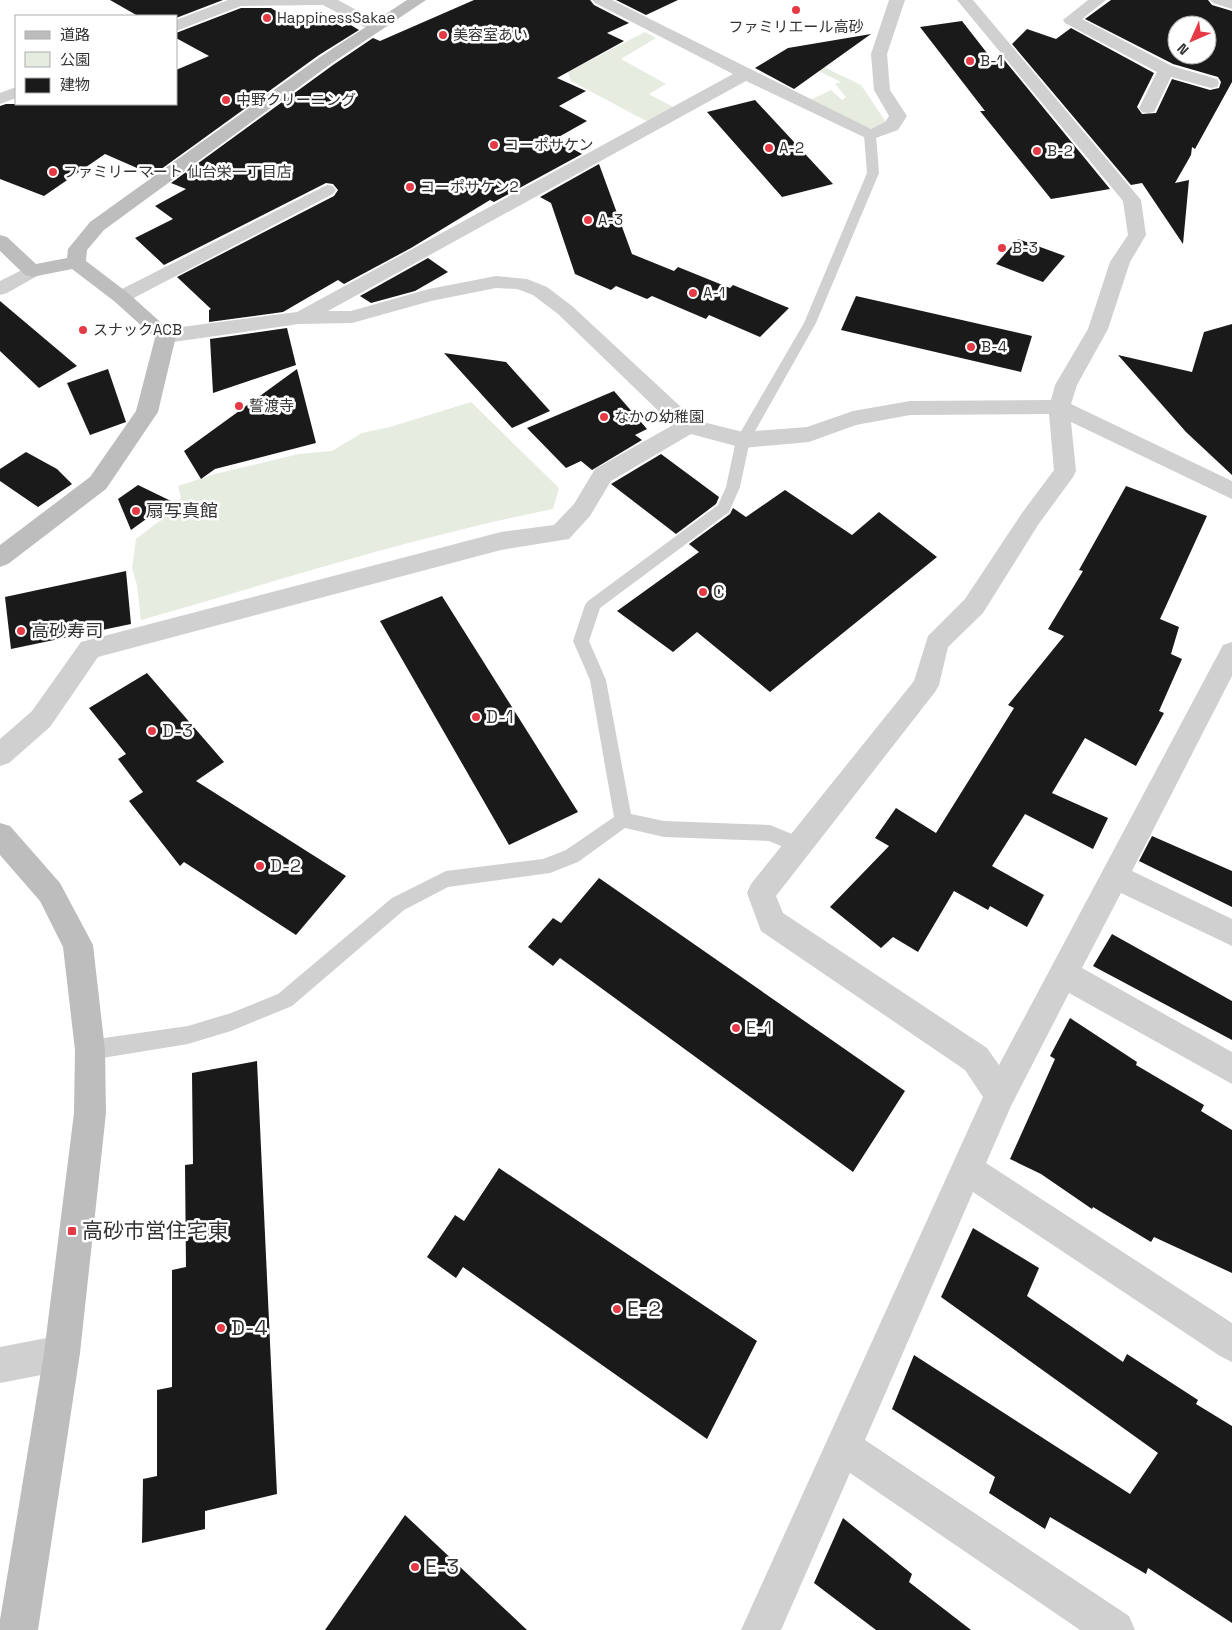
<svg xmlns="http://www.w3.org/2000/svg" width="1232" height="1630" font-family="'Space Grotesk','Noto Sans JP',sans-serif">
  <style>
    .green { fill: #e6ecdf }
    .building { fill: #1a1a1a; fill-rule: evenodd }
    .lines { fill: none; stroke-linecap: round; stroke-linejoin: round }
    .lane { fill: #d0d0d0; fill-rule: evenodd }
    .street { fill: #d0d0d0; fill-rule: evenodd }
    .secondary { fill: #bdbdbd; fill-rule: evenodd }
    .poi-dot { fill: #e63946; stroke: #fff; stroke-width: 2 }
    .labels { text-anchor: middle; stroke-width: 5; stroke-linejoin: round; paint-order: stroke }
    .far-poi-label { font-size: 15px; fill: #333; stroke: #fff; text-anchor: start }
    .poi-label { font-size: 18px; fill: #333; stroke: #fff; text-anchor: start }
    .near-poi-label { font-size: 21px; fill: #333; stroke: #fff; text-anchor: start }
  </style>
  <rect width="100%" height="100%" fill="#fff"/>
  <g class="green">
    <path d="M645,32L656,38L621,59L666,84L649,94L675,108L650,123L571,81L568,72Z"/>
    <path d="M807,59L861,85L886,122L872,129L852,123L808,101L831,90L842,100L846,97L835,84L841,82L798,61Z"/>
    <path d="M471,402L559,488L553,509C413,537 278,581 141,620L137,585L132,568L136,539L175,509L181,497L178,486L215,474L299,454L332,451L362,433L390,427Z"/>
  </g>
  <g class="building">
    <path d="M110,0H223L176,18V16H138Z"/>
    <path d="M474,0H590L594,5L629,23L607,33L624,41L557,78L586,91L559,106L587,121L555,139L582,154L494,202L490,200L411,248L344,284L338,280L283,312L209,322V310L211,309L177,277L334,196L338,190L333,184L326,183L164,265L135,238L173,219L155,206L186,189L171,183L333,65L373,38L380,41Z"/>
    <path d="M616,0H678L646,15Z"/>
    <path d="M1111,0H1208L1212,5L1232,11V82L1195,149L1192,147L1191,155L1175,183L1189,180L1183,244L1142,183L1131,185L1012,44L1027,29L1056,39L1071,28L1154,73L1137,107L1142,114L1156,113L1172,79L1210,90L1219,88L1221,82L1218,77L1173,64L1085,19ZM1177,25H1207V55H1177Z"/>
    <path d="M241,8H271L296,23L321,12L342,27L349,24L359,30L319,55L153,175L105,154L44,196L0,179V106L6,104H176V70L209,56L176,38V33Z"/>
    <path d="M962,21L994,62L1001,56L1110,189L1051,199L980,111H985L920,27Z"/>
    <path d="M871,34L794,89L755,68L788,48Z"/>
    <path d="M755,100L833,184L782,197L707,112Z"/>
    <path d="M599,164L632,254L674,271L678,267L730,288L733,285L789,308L760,337L709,315L706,319L652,296L647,299L616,286L611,290L575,274L551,203L540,197Z"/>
    <path d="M1018,239L1065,256L1043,282L996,264Z"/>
    <path d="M428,258L448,272L415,291L371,303L360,296Z"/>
    <path d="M856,296L1032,336L1021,372L841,330Z"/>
    <path d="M0,301L77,366L39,388L0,351Z"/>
    <path d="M1232,324V475L1186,432L1118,355L1192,372L1204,332Z"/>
    <path d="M287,328L296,365L213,393L210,339Z"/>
    <path d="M444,353L506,362L550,411L512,428Z"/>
    <path d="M108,369L126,422L90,435L67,383Z"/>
    <path d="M297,369L316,443L215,469L201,479L184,451Z"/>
    <path d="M614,391L647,429L635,435L642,440L592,470L581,461L566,468L527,428Z"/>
    <path d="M26,452L57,469L72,484L38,507L0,481V469Z"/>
    <path d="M661,454L719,497L716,504L676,534L611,484Z"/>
    <path d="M138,485L171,501L131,530L118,499Z"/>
    <path d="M1126,486L1207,516L1160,619L1179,627L1171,654L1182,659L1159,711L1164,713L1136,766L1085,738L1052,793L1108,818L1093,849L1025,814L992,866L1044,895L1027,927L990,906L988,910L954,891L918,952L893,937L881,948L830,907L889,846L875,838L896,808L936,833L1014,708L1008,705L1064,636L1048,629L1083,571L1079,570Z"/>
    <path d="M785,490L852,535L879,512L937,557L770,692L697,632L673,652L617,611L699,552L689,544L730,514L733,508L746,517Z"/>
    <path d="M126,571L131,624L11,649L5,597Z"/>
    <path d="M442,596L578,812L509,845L380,621Z"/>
    <path d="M147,673L224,762L196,781L346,876L296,935L184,862L180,866L129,801L143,792L118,759L126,754L89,708Z"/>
    <path d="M1152,836L1232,871V907L1139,861Z"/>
    <path d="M599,878L905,1091L853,1172L560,958L553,966L528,947L553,918L561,923Z"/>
    <path d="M1112,934L1232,1001V1040L1093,966Z"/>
    <path d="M1070,1018L1137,1062L1136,1065L1204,1105L1201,1111L1232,1130V1273L1154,1237L1151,1242L1093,1207L1092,1209L1041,1174L1010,1159L1055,1059L1050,1056Z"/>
    <path d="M257,1061L277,1494L205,1511V1529L142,1543L143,1479L157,1476V1390L172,1387V1270L186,1267L185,1165L193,1164L192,1073Z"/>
    <path d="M499,1168L757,1341L707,1439L463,1267L456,1278L427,1257L455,1215L464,1221Z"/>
    <path d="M973,1228L1039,1268L1027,1296L1123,1362L1127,1354L1198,1400L1196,1404L1232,1426V1623L1148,1568L1146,1574L1050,1517L1045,1529L989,1493L995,1477L892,1409L914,1355L1130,1494L1158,1453L941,1297Z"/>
    <path d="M405,1515L527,1630H325Z"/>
    <path d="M843,1518L912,1574L909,1582L971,1630H876L814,1583Z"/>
  </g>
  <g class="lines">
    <path class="lane" d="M870,132L876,135L879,173L816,323L750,440L740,487L729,512L600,608L589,641L606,680L631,814L664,821L770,825L804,839L807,845L804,851L798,853L769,841L664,837L625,828L578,862L550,873L448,887L404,910L292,1006L231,1031L188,1044L90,1060L83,1057L80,1050L83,1043L90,1040L188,1026L231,1013L278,994L392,898L446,871L543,859L566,850L614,817L590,680L573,641L585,605L588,601L718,505L726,487L736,440L804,323L867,173L864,135Z"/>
    <g class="street">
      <path d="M228,0H338L382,24L384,27L382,30H370L323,5L241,6L176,31V20Z"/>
      <path d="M592,0H612L871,129L885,122L889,116L874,90L871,54L889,0H905L887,54L890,90L907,116L898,130L870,140L746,81L328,311H351L429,289L496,276L527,279L547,287L572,306L695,420L743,432L807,427L853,411L910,401L1051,400L1055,385L1088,329L1110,262L1128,235L1123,201L957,0H973L1141,200L1146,235L1130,262L1108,329L1077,385L1071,404L1232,481V499L1071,422L1076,471L1073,477L1038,525L983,613L948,647L939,685L935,692L776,896L783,913L987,1048L999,1065L1223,645L1232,642V676L1132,871L1232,919V946L1121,893L1082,968L1232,1052V1084L1069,993L1011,1106L986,1163L1232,1323V1362L1220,1356L973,1192L865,1440L1129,1616L1135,1630H1080L850,1473L781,1630H741L983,1097L965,1070L761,931L747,893L751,884L914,681L928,636L965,599L1022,513L1054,470L1049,414L910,415L856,425L809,442L743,448L691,434L611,481L590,516L569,539L501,550L98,657L50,727L9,763L0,766V739L32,711L81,642L501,532L554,525L574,504L595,469L673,425L558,314L533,295L517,289L496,288L431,301L352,323L299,324L166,343L159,341L156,336L159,331L166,329L297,312L733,74L595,3Z"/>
      <path d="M1088,0H1106L1082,19L1172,66L1217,79L1219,83L1217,87L1211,88L1171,77L1154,112L1148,113L1142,112L1139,108L1157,72L1065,23L1063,20Z"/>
      <path d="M1210,0H1232V9L1213,3Z"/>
      <path d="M16,87V98L0,104V93Z"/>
      <path d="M327,185L333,186L336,190L333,194L128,301L121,303L114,301L111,297L114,293Z"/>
      <path d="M32,265L39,267L42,271L39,275L7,293L0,295V281Z"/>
      <path d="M62,1335L75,1340L80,1353L75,1366L62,1371L0,1383V1347Z"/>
    </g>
    <g class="secondary">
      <path d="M407,0H426L332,63L104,230L87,250L86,261L128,293L176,336L158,412L106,489L8,564L0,567V545L90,477L136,411L155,338L114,301L72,269L32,277L25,275L0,251V235L7,237L36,264L67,258L68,249L90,222L320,57Z"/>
      <path d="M0,823L10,826L60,883L93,945L105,1050L106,1113L80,1353L38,1630H0V1620L44,1353L74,1113L75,1050L63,947L40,901L0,855Z"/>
    </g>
  </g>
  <g class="poi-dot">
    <circle cx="796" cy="10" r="5"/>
    <circle cx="267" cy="18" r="5"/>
    <circle cx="443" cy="35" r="5"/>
    <circle cx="970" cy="61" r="5"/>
    <circle cx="226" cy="100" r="5"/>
    <circle cx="494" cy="145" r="5"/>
    <circle cx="769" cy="148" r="5"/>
    <circle cx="1037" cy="151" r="5"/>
    <circle cx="53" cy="172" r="5"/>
    <circle cx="410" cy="187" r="5"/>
    <circle cx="588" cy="220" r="5"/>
    <circle cx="1002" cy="248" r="5"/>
    <circle cx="693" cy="293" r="5"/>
    <circle cx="83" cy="330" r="5"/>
    <circle cx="971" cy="347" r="5"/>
    <circle cx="239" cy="406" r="5"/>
    <circle cx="604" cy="417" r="5"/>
    <circle cx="136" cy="511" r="5"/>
    <circle cx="703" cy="592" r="5"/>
    <circle cx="21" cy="631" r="5"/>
    <circle cx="476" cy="717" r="5"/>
    <circle cx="152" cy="731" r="5"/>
    <circle cx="260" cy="866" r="5"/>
    <circle cx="736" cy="1028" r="5"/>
    <rect x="67" y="1226" width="10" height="10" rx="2.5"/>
    <circle cx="617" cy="1309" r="5"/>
    <circle cx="221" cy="1328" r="5"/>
    <circle cx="415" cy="1567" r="5"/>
  </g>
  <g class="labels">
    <g class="far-poi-label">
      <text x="277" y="23">HappinessSakae</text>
      <text x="796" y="32" text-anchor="middle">ファミリエール高砂</text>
      <text x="453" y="40">美容室あい</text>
      <text x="980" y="66">B-1</text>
      <text x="236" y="105">中野クリーニング</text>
      <text x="504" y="150">コーポサケン</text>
      <text x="779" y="153">A-2</text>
      <text x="1047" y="156">B-2</text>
      <text x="63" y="177">ファミリーマート 仙台栄一丁目店</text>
      <text x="420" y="192">コーポサケン2</text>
      <text x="598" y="225">A-3</text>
      <text x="1012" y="253">B-3</text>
      <text x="703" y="298">A-1</text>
      <text x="93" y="335">スナックACB</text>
      <text x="981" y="352">B-4</text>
      <text x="249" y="411">誓渡寺</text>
      <text x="614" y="422">なかの幼稚園</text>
    </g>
    <g class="poi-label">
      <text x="146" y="517">扇写真館</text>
      <text x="713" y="598">C</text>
      <text x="31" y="637">高砂寿司</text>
      <text x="486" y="723">D-1</text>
      <text x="162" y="737">D-3</text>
      <text x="270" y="872">D-2</text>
      <text x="746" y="1034">E-1</text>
    </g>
    <g class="near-poi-label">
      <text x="82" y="1238">高砂市営住宅東</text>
      <text x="627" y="1316">E-2</text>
      <text x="231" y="1335">D-4</text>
      <text x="425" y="1574">E-3</text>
    </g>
  </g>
  <rect x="15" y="15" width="162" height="90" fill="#ffffff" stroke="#adadad"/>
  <rect x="25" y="31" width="25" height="8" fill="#bdbdbd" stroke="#adadad"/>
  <text x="60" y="40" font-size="15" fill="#333333">道路</text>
  <rect x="25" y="52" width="25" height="15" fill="#e6ecdf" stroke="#adadad"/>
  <text x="60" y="65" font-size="15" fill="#333333">公園</text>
  <rect x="25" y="78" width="25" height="15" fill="#1a1a1a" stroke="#adadad"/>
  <text x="60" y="90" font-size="15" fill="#333333">建物</text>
  <g transform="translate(1192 40) rotate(225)"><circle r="24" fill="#ffffff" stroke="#adadad"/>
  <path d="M0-4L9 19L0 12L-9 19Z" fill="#e63946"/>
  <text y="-8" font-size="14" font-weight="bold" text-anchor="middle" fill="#333333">N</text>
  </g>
</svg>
